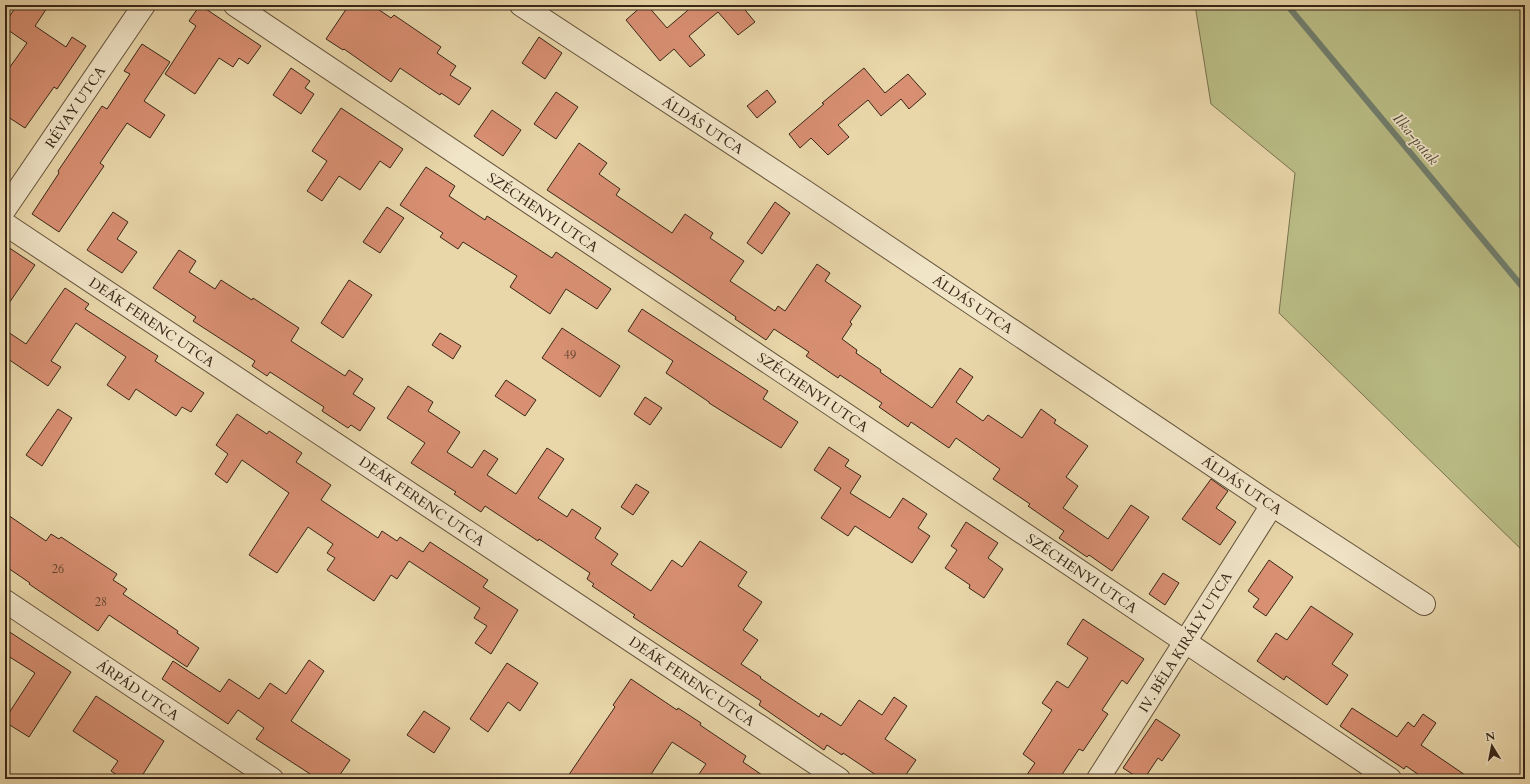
<svg xmlns="http://www.w3.org/2000/svg" width="1530" height="784" font-family="Cardo,serif">
  <style>
    .green { fill: #babd86; stroke: #79724e }
    .lines { fill: none; stroke-linecap: round; stroke-linejoin: round }
    .stream { stroke: #717f6e; stroke-width: 6 }
    .building { fill: #d88f72; stroke: #382717 }
    .minor-casing { stroke: #64533c; stroke-width: 24 }
    .minor { stroke: #f1e5c8; stroke-width: 22 }
    .labels { text-anchor: middle; stroke-width: 3.5; stroke-linejoin: round; paint-order: stroke }
    .number-label { font-size: 12px; fill: #60412e }
    .street-label { font-size: 14px; fill: #382717; stroke: #f1e5c8 }
    .water-label { font-size: 15px; font-style: italic; fill: #504c3b; stroke: #f1e5c8 }
  </style>
  <rect width="100%" height="100%" fill="#e9d7aa"/>
  <filter id="stains"><feTurbulence type="fractalNoise" baseFrequency=".005" numOctaves="4"/><feColorMatrix values="0 0 0 0 .2 0 0 0 0 .09 0 0 0 0 .02 0 0 0 .5 -.17"/></filter>
  <radialGradient id="worn" r=".72"><stop offset=".6" stop-color="#630" stop-opacity="0"/><stop offset="1" stop-color="#630" stop-opacity=".3"/></radialGradient>
  <path class="green" d="M1195,5H1525V553L1279,313L1295,173L1211,104Z"/>
  <g class="lines">
    <path class="stream" d="M1287,5L1525,290"/>
  </g>
  <g class="building">
    <path d="M17,5H49L35,26L66,47L72,37L86,46L57,89L54,87L25,128L5,115V74L27,43L5,28V23Z"/>
    <path d="M200,5L261,46L248,64L239,58L233,67L219,58L195,94L165,74L196,26L189,21Z"/>
    <path d="M349,5H372L391,18L394,15L441,47L437,53L456,66L450,75L471,88L459,105L441,93L440,95L400,68L391,82L344,49L343,50L326,39Z"/>
    <path d="M643,5H647L667,28L694,5H741L755,22L738,35L718,12L689,36L705,55L690,67L674,49L660,61L626,20Z"/>
    <path d="M539,37L562,53L545,79L522,63Z"/>
    <path d="M142,44L170,62L144,101L165,115L150,138L127,123L100,163L104,166L59,232L32,214L59,173L58,171L102,106L107,109L130,74L124,71Z"/>
    <path d="M291,68L310,81L305,88L314,94L301,114L273,95Z"/>
    <path d="M864,68L885,93L908,74L926,94L909,109L901,99L881,116L868,100L838,125L849,137L828,155L811,138L800,148L789,134L824,104L822,103Z"/>
    <path d="M767,90L776,102L757,118L747,106Z"/>
    <path d="M556,92L578,107L556,139L534,124Z"/>
    <path d="M341,108L403,149L390,168L380,161L360,190L339,176L322,201L307,191L327,161L312,151Z"/>
    <path d="M492,110L521,130L503,156L474,136Z"/>
    <path d="M579,143L607,163L599,174L620,189L616,195L672,233L685,214L713,233L710,238L744,261L730,281L775,311L778,306L785,311L817,264L830,273L825,281L861,306L850,322L852,324L842,339L857,350L856,353L881,370L880,372L932,408L960,368L973,377L956,402L983,421L988,415L1022,438L1041,409L1056,420L1054,423L1088,446L1066,477L1078,486L1063,508L1108,539L1131,505L1149,517L1112,571L1089,555L1087,557L1059,538L1064,531L1028,506L1030,504L993,479L1000,469L956,438L949,448L911,422L908,427L879,407L882,403L840,375L838,378L806,356L809,352L774,329L766,340L735,319L736,317L673,274L547,190Z"/>
    <path d="M426,167L455,186L449,196L485,220L487,216L552,258L556,252L611,289L597,309L566,289L550,314L510,287L517,276L463,242L458,249L440,237L443,233L400,205Z"/>
    <path d="M775,202L790,213L762,254L747,243Z"/>
    <path d="M387,207L404,218L380,253L363,242Z"/>
    <path d="M113,212L128,222L117,239L137,252L122,273L87,250Z"/>
    <path d="M5,245L35,265L5,309Z"/>
    <path d="M179,250L196,261L189,272L215,289L221,280L252,300L253,298L299,328L291,341L345,376L349,370L363,379L353,394L375,408L360,431L351,425L348,428L322,411L324,407L270,372L267,376L252,366L255,361L193,321L196,317L153,288Z"/>
    <path d="M349,280L372,295L343,338L321,323Z"/>
    <path d="M65,288L89,304L85,309L158,356L155,361L204,393L191,412L182,407L176,416L136,389L129,400L107,385L126,357L76,323L51,361L61,367L48,386L5,357V330L26,344Z"/>
    <path d="M642,309L768,391L763,399L798,422L781,448L709,403V402L666,373L673,361L628,331Z"/>
    <path d="M562,328L620,366L600,397L542,358Z"/>
    <path d="M440,333L461,346L453,359L432,345Z"/>
    <path d="M506,380L536,400L525,416L495,396Z"/>
    <path d="M408,386L433,402L428,411L460,432L447,452L472,468L484,450L498,459L487,475L516,494L547,448L564,459L538,498L567,517L572,509L601,528L595,538L618,554L611,564L651,591L672,560L682,567L700,541L747,572L738,586L762,602L743,630L758,640L741,664L761,677L760,678L819,717L821,713L841,726L859,700L882,715L894,697L907,706L885,739L916,760L903,779H882L843,753L842,755L827,745L824,750L759,705L761,701L633,617L635,615L592,586L594,584L587,579L590,573L539,539L538,541L485,506L481,512L454,494L456,492L411,463L425,443L387,418Z"/>
    <path d="M645,397L662,408L650,425L634,414Z"/>
    <path d="M58,409L72,418L42,466L26,455Z"/>
    <path d="M237,414L267,434L269,431L302,453L296,462L331,485L321,500L378,538L382,531L397,541L400,537L423,552L430,542L488,580L483,587L518,610L491,654L475,643L487,626L474,618L480,608L409,561L397,579L391,575L374,601L327,570L335,558L327,553L333,544L308,527L277,573L249,555L289,493L242,460L227,483L215,474L228,454L216,445Z"/>
    <path d="M829,447L849,460L845,466L861,476L850,493L890,518L903,498L927,514L918,528L930,536L912,563L855,526L848,536L821,518L841,488L814,470Z"/>
    <path d="M1211,479L1228,491L1216,508L1236,522L1220,545L1182,519Z"/>
    <path d="M636,484L649,492L633,515L621,507Z"/>
    <path d="M5,513L46,541L51,534L59,539L61,537L117,574L113,580L127,589L123,594L178,631L177,633L199,648L187,667L109,615L98,631L29,584L30,583L5,566Z"/>
    <path d="M966,522L998,543L988,558L1003,569L984,598L969,588L970,585L945,568L957,550L951,546Z"/>
    <path d="M1269,560L1293,577L1266,616L1253,607L1259,599L1248,591Z"/>
    <path d="M1163,573L1179,583L1165,605L1149,594Z"/>
    <path d="M1311,606L1353,634L1332,664L1348,675L1327,705L1286,676L1284,680L1257,661L1276,633L1287,640Z"/>
    <path d="M1083,619L1144,659L1127,684L1122,680L1102,710L1108,714L1083,751L1079,749L1059,779H1024L1035,763L1023,754L1052,710L1042,703L1057,681L1068,688L1088,658L1067,644Z"/>
    <path d="M5,629L71,672L29,737L5,722V719L35,673L5,654Z"/>
    <path d="M309,660L324,671L291,721L350,760L337,779H318L256,739L264,728L238,710L228,724L162,679L173,661L220,692L229,679L259,699L270,683L286,694Z"/>
    <path d="M507,663L538,683L520,711L508,702L488,732L470,719Z"/>
    <path d="M631,679L677,710L678,708L701,723L700,725L746,756L743,762L768,779H708L699,774L706,764L672,742L648,779H566L615,707L613,705Z"/>
    <path d="M96,696L164,741L140,779H123L111,771L118,761L73,731Z"/>
    <path d="M1352,708L1397,737L1408,722L1414,727L1423,714L1436,723L1421,745L1471,779H1425L1406,766L1404,769L1340,726Z"/>
    <path d="M424,711L450,728L434,753L407,735Z"/>
    <path d="M1156,719L1180,735L1162,761L1158,758L1144,779H1140L1123,768Z"/>
  </g>
  <g class="lines">
    <defs>
      <g id="minor">
        <path d="M235,5L1390,779"/>
        <path d="M521,5L806,192L1272,505L1424,604"/>
        <path d="M5,209L144,5"/>
        <path d="M5,224L839,779"/>
        <path d="M5,601L272,779"/>
        <path d="M1098,779L1272,505"/>
      </g>
    </defs>
    <use href="#minor" class="minor-casing"/>
    <use href="#minor" class="minor"/>
  </g>
  <g class="labels">
    <g class="number-label">
      <text x="570" y="359">49</text>
      <text x="58" y="573">26</text>
      <text x="101" y="606">28</text>
    </g>
    <g class="street-label">
      <text transform="translate(75 107) rotate(-56)" y="5">RÉVAY UTCA</text>
      <text transform="translate(703 125) rotate(33)" y="5">ÁLDÁS UTCA</text>
      <text transform="translate(543 212) rotate(34)" y="5">SZÉCHENYI UTCA</text>
      <text transform="translate(973 304) rotate(34)" y="5">ÁLDÁS UTCA</text>
      <text transform="translate(152 322) rotate(34)" y="5">DEÁK FERENC UTCA</text>
      <text transform="translate(813 392) rotate(34)" y="5">SZÉCHENYI UTCA</text>
      <text transform="translate(1242 485) rotate(34)" y="5">ÁLDÁS UTCA</text>
      <text transform="translate(422 501) rotate(34)" y="5">DEÁK FERENC UTCA</text>
      <text transform="translate(1082 573) rotate(34)" y="5">SZÉCHENYI UTCA</text>
      <text transform="translate(1185 642) rotate(-58)" y="5">IV. BÉLA KIRÁLY UTCA</text>
      <text transform="translate(692 681) rotate(34)" y="5">DEÁK FERENC UTCA</text>
      <text transform="translate(138 690) rotate(34)" y="5">ÁRPÁD UTCA</text>
    </g>
    <g class="water-label">
      <text transform="translate(1416 139) rotate(50)" y="5">Ilka-patak</text>
    </g>
  </g>
  <rect width="1530" height="784" fill="none" stroke="#e9d7aa" stroke-width="20"/>
  <rect x="6" y="6" width="1518" height="772" fill="none" stroke="#382717" stroke-width="2"/>
  <rect x="10" y="10" width="1510" height="764" fill="none" stroke="#382717"/>
  <g transform="translate(1492 746) rotate(350)" stroke="#f1e5c8" stroke-width="3" paint-order="stroke">
  <path d="M0-3L7 15L0 10L-7 15Z" fill="#382717"/>
  <text y="-6" font-size="11" font-weight="bold" text-anchor="middle" fill="#382717">N</text>
  </g>
  <rect width="100%" height="100%" filter="url(#stains)"/>
  <rect width="100%" height="100%" fill="url(#worn)"/>
</svg>
